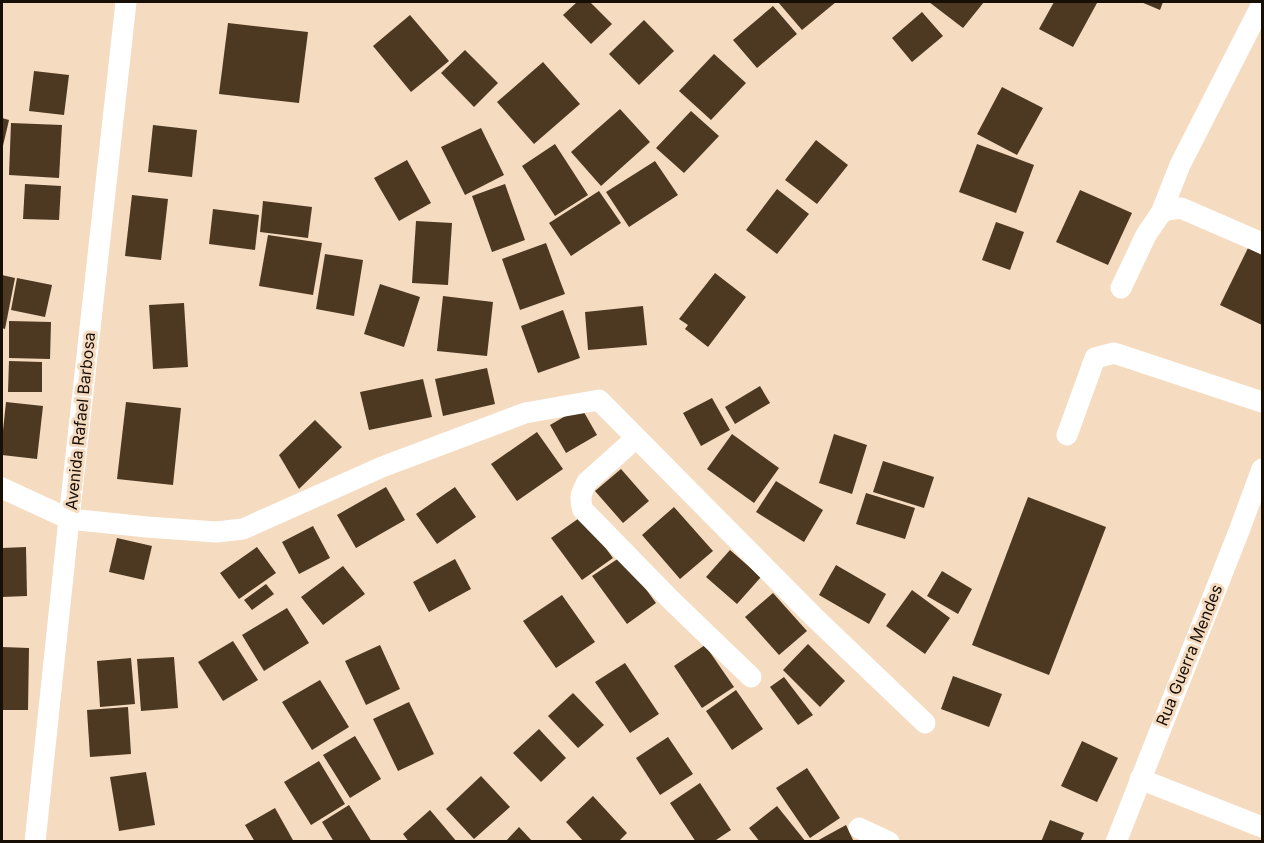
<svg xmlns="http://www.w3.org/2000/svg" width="1264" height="843" font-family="Inter,sans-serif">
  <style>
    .building { fill: #4d3822 }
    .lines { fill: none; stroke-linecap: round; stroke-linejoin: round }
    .minor { stroke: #fff; stroke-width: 21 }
    .labels { text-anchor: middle; stroke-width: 6; stroke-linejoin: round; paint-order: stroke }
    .street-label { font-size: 16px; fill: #170e05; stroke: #f5dbc0 }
  </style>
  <rect width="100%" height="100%" fill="#f5dbc0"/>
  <g class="building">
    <path d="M577,2H590L612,24L591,44L563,15Z"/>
    <path d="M778,2H836L802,30Z"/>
    <path d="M929,2H984L963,28Z"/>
    <path d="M1054,2H1094L1097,3L1073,47L1039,29Z"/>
    <path d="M1141,2H1163L1160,10Z"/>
    <path d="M773,6L797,34L757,68L733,40Z"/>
    <path d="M922,12L943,36L912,62L892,38Z"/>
    <path d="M410,15L449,61L411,92L373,46Z"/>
    <path d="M644,20L674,51L639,85L609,54Z"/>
    <path d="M228,23L308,32L299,103L219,94Z"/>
    <path d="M465,50L498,83L474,107L441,73Z"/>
    <path d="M714,54L746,83L711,120L679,91Z"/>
    <path d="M543,62L580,104L534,144L497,102Z"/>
    <path d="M34,71L69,75L64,115L29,111Z"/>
    <path d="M1002,87L1043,108L1017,155L977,134Z"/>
    <path d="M620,109L650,142L601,186L571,152Z"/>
    <path d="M691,111L719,136L684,173L656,148Z"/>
    <path d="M2,118L9,120L2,150Z"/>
    <path d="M11,123L62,125L59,178L9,175Z"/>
    <path d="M153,125L197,130L192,177L148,172Z"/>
    <path d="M481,128L504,175L465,195L441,147Z"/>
    <path d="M816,140L848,165L817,204L785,180Z"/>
    <path d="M555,144L588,195L555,216L522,166Z"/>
    <path d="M977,144L1034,165L1016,213L959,192Z"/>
    <path d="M407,160L431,203L399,221L374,178Z"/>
    <path d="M655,161L678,195L629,227L606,192Z"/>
    <path d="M25,184L61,186L59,220L23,219Z"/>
    <path d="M505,184L525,240L492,252L472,196Z"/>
    <path d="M777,189L809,214L777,254L746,230Z"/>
    <path d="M1080,190L1132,213L1108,265L1056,242Z"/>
    <path d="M599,191L621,223L571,256L549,223Z"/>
    <path d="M132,195L168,199L161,260L125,256Z"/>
    <path d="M263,201L312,207L308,238L260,232Z"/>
    <path d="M213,209L259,215L255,250L209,244Z"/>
    <path d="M416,221L452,223L448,285L412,283Z"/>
    <path d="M996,222L1024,232L1010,270L982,260Z"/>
    <path d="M268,235L322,243L313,295L259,286Z"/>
    <path d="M546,243L565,294L520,310L502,259Z"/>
    <path d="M1248,248L1262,255V325L1220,305Z"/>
    <path d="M325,254L363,260L354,316L316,309Z"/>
    <path d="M715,273L746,297L708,347L685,329L688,325L679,319Z"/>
    <path d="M2,275L15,278L5,329L2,328Z"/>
    <path d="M17,278L52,285L45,317L11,310Z"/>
    <path d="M380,284L420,297L404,347L364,334Z"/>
    <path d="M443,296L493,302L487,356L437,351Z"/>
    <path d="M184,303L188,367L153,369L149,305Z"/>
    <path d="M643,306L647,345L588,350L585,312Z"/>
    <path d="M563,310L580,358L538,373L521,326Z"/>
    <path d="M9,321L51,322L50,359L9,358Z"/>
    <path d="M9,361L42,362V392H8Z"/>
    <path d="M487,368L495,404L443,416L435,379Z"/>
    <path d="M423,379L432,417L369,430L360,392Z"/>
    <path d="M760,386L770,403L735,424L725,407Z"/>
    <path d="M712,398L730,430L701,446L683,413Z"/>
    <path d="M6,402L43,406L37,459L2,455V440Z"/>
    <path d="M126,402L181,408L173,485L117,479Z"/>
    <path d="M581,407L597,435L566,453L550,425Z"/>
    <path d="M315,420L342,447L299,489L279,455Z"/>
    <path d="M537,432L563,469L517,501L491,464Z"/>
    <path d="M732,434L779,468L754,503L707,469Z"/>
    <path d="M834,434L867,445L852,494L819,483Z"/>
    <path d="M883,461L934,477L924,508L873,492Z"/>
    <path d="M621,469L649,501L623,523L595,491Z"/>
    <path d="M776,481L823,510L804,542L756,512Z"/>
    <path d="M386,487L405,520L356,548L337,515Z"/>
    <path d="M455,487L476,517L437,544L416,514Z"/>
    <path d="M866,493L915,508L905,539L856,524Z"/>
    <path d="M1028,497L1106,527L1049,675L972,645Z"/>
    <path d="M674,507L713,551L680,579L642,535Z"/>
    <path d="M582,516L613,558L582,580L551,538Z"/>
    <path d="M313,526L330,558L299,574L282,542Z"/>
    <path d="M117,538L152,546L144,580L109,572Z"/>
    <path d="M26,547L27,596L2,597V548Z"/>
    <path d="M257,547L276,573L239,599L220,573Z"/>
    <path d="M730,550L761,577L737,604L706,577Z"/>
    <path d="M622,556L656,603L627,624L592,576Z"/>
    <path d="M455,559L471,589L429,612L413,582Z"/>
    <path d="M836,565L886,594L869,624L819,595Z"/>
    <path d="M343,566L365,594L323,625L301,597Z"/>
    <path d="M942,571L972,589L958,614L927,596Z"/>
    <path d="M266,584L274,594L252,610L244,600Z"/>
    <path d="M912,590L950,618L925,654L886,626Z"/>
    <path d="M773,593L807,631L779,655L745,617Z"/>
    <path d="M562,595L595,642L556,668L523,621Z"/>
    <path d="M287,608L309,643L264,671L242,635Z"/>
    <path d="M233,641L258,680L223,701L198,662Z"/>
    <path d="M808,644L845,681L820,707L783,670Z"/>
    <path d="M380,645L400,689L366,705L345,661Z"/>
    <path d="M705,645L734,687L702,708L674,666Z"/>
    <path d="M2,647L29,648L28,710H2Z"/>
    <path d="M174,657L178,708L141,711L137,659Z"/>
    <path d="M131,658L135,704L100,707L97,661Z"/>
    <path d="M625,663L659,714L630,733L595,682Z"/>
    <path d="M953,676L1002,694L989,727L941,709Z"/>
    <path d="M784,677L813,715L798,725L770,687Z"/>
    <path d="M320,680L349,727L312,750L282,702Z"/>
    <path d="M736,690L763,729L732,750L706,711Z"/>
    <path d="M573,693L604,725L578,748L548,716Z"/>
    <path d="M409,702L434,754L398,771L373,719Z"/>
    <path d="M128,707L131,754L90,757L87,710Z"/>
    <path d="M539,729L566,758L541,782L513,753Z"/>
    <path d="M355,736L381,779L350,798L323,755Z"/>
    <path d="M668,737L693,774L660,795L636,758Z"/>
    <path d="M1082,741L1118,758L1097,802L1061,786Z"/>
    <path d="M319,761L345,804L311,825L284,782Z"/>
    <path d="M807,768L840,818L810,838L776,788Z"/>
    <path d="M146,772L155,825L119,831L110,777Z"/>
    <path d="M481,776L510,807L474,839L446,809Z"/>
    <path d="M700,783L731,830L713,842H696L670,803Z"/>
    <path d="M593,796L627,833L618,842H584L566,822Z"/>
    <path d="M349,805L372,842H334L322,822Z"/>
    <path d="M777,806L806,842H760L749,828Z"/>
    <path d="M275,808L294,842H255L245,825Z"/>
    <path d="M430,810L457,842H409L403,834Z"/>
    <path d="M1050,820L1084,833L1080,842H1041Z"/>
    <path d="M846,825L854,842H815Z"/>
    <path d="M519,827L533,842H505Z"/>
  </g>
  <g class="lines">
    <g class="minor">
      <path d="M1161,213L1180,165L1262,4"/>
      <path d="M1121,288L1146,235L1161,213L1167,210L1181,208L1262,243"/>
      <path d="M1067,435L1095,358L1114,353L1262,402"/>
      <path d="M636,438L587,482C581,493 579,498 583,510L672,601L751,677"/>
      <path d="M2,488L69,519L147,527L216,532L243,529L382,467L525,413L599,400L813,616L925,723"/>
      <path d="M1140,779L1262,827"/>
      <path d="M859,828L889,842"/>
      <path d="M35,842L69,519L126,2"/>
      <path d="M1116,842L1239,531L1262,469"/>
    </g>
  </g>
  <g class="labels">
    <g class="street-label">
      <text transform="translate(80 421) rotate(-84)" y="6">Avenida Rafael Barbosa</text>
      <text transform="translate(1189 655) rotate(-68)" y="6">Rua Guerra Mendes</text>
    </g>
  </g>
  <rect width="1264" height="843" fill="none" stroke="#170e05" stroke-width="6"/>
</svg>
